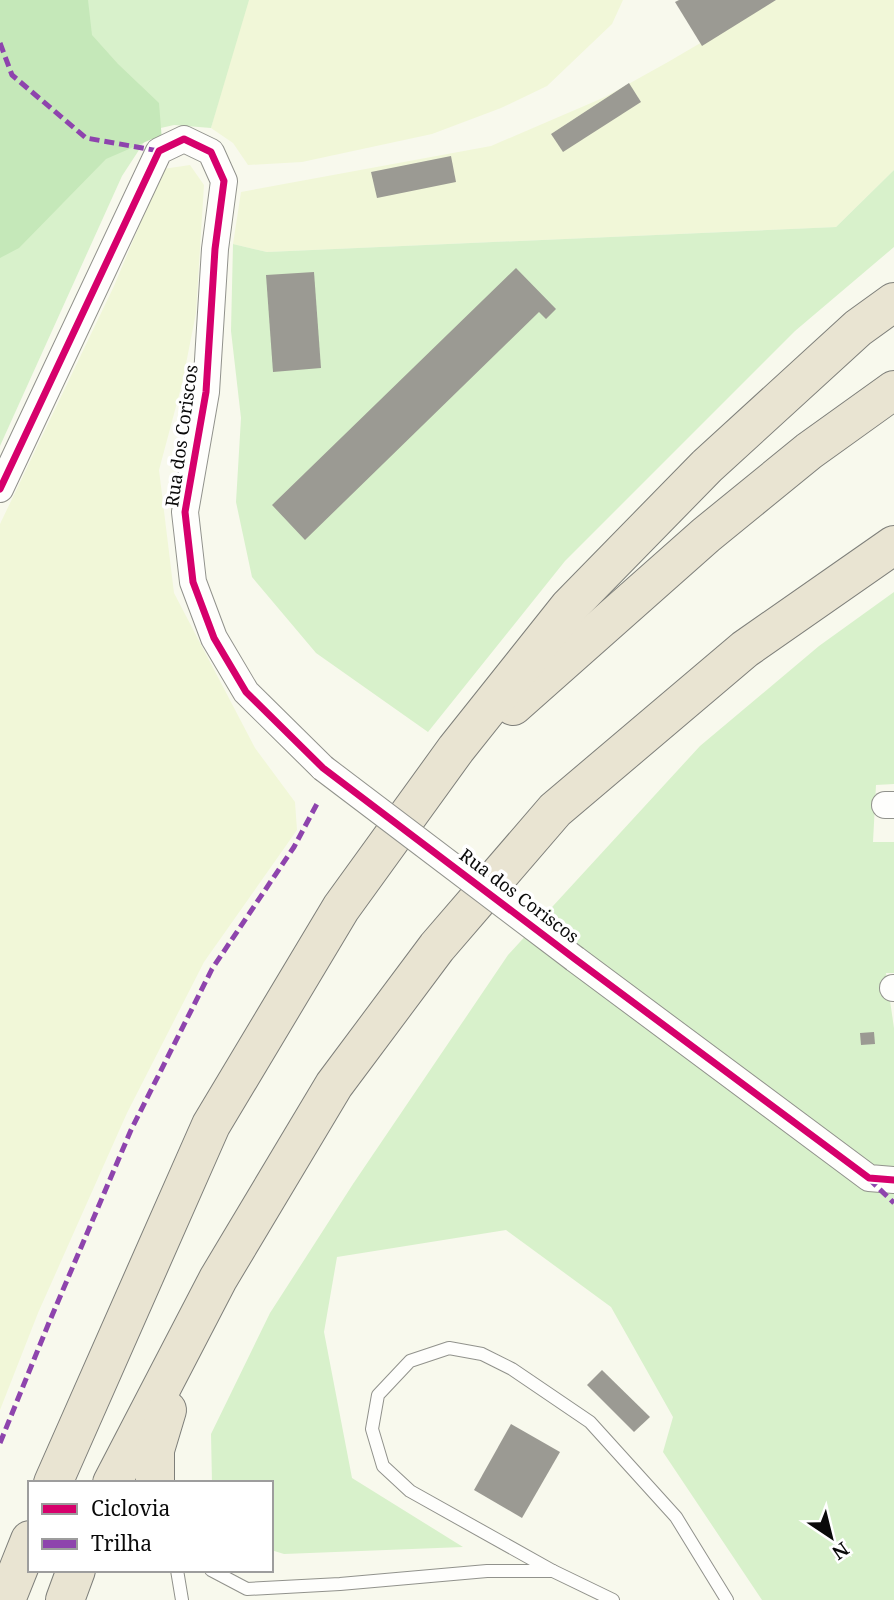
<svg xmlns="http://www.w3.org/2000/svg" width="894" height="1600" font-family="'Noto Serif',serif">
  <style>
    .farmland { fill: #f1f7d8 }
    .green { fill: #d8f1cb }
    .forest { fill: #c5e8b9 }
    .building { fill: #9b9a93 }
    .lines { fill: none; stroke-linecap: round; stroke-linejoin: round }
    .service-casing { stroke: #91928c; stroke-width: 14 }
    .minor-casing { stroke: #91928c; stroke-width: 28 }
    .motorway-casing { stroke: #7e7f7a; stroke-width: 40 }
    .service { stroke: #fefefc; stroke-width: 12 }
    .minor { stroke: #fefefc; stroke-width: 26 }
    .motorway { stroke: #e9e4d2; stroke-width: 38 }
    .minor-bridge-casing { stroke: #91928c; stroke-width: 28; stroke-linecap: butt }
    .minor-bridge { stroke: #fefefc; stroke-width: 26 }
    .quiet { stroke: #8e44ad; stroke-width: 5; stroke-dasharray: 10 5; stroke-linecap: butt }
    .cycleway-casing { stroke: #fff; stroke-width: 11 }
    .cycleway { stroke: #d6006c; stroke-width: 7 }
    .labels { text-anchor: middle; stroke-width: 7; stroke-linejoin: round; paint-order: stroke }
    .street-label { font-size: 18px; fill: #0a0a0a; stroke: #fff }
  </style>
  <rect width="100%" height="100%" fill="#f8f9ed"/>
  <g class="farmland">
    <path d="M246,0H623L612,24L547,86L501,108L432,134L302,162L248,165L233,143L211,128Z"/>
    <path d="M774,0H894V170L836,227L267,252L233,244L241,192L491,146L605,97L668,62Z"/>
    <path d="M190,165L204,185L196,313L182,384L159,470L174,593L255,748L295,802L297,830L204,962L127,1113L38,1313L0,1410V524L114,286L163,169Z"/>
  </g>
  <g class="green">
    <path d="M0,0H249L211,128L174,125L152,130L122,176L0,446Z"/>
    <path d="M894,170V247L795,331L565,561L428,732L316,653L252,577L236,502L241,418L231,331L233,244L267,252L836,227Z"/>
    <path d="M894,592V784L876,785L873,842H894V973H886L894,1028V1600H762L663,1452L673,1417L611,1307L506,1230L337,1257L324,1332L352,1478L463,1547L284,1554L271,1550V1483H212L211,1434L270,1313L353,1184L508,955L700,746L819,646Z"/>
  </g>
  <path class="forest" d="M0,0H88L92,35L118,64L159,103L162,141L152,139L106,159L19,248L0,258Z"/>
  <g class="building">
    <path d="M679,0H776L702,46L675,2Z"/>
    <path d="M629,83L641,102L563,152L551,134Z"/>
    <path d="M451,156L456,182L377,198L371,172Z"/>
    <path d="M516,268L556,309L546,319L539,312L305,540L272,505Z"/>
    <path d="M314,272L321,368L273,372L266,275Z"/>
    <path d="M874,1032L875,1044L861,1045L860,1033Z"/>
    <path d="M602,1370L650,1417L634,1432L587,1385Z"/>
    <path d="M511,1424L560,1452L522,1518L474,1490Z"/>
  </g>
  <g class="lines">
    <defs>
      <g id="service">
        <path d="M177,1570L182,1600"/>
        <path d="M211,1570L247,1589L340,1584L487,1571H553L613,1600"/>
        <path d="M553,1571L410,1491L383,1466L372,1429L378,1395L410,1361L449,1348L482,1354L512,1369L590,1422L676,1517L727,1600"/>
      </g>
      <g id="minor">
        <path d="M0,489L159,151L184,139L211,152L224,181L215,249L206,392L185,512L193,582L214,638L246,692L323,768"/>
        <path d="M885,805H894"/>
        <path d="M575,959L869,1178L894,1180"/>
        <path d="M893,988H894"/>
      </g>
      <g id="motorway">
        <path d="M513,706L706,535L809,451L894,390"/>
        <path d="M53,1483L211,1125L341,908L456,749L569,607L707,466L858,328L894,302"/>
        <path d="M112,1483L218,1279L334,1085L437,947L555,810L745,649L894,545"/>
        <path d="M155,1483V1450L167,1410"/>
        <path d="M6,1600L30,1540"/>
        <path d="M65,1600L76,1570"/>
      </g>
    </defs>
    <use href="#service" class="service-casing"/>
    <use href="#minor" class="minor-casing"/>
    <use href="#motorway" class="motorway-casing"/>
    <use href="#service" class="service"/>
    <use href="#minor" class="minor"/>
    <use href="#motorway" class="motorway"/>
    <defs>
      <path id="minor-bridge" d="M323,768L575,959"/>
    </defs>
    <use href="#minor-bridge" class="minor-bridge-casing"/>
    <use href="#minor-bridge" class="minor-bridge"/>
    <g class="quiet">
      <path d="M0,43L12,75L86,138L159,151"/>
      <path d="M869,1179L894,1203"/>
      <path d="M0,1443L48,1325L131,1130L212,969L294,847L319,800"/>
    </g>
    <defs>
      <path id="cycleway" d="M0,489L159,151L184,139L211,152L224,181L215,249L206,392L185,512L193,582L214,638L246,692L323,768L575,959L869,1178L894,1180"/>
    </defs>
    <use href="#cycleway" class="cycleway-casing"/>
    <use href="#cycleway" class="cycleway"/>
  </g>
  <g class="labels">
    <g class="street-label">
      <text transform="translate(182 436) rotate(-82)" y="6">Rua dos Coriscos</text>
      <text transform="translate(519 896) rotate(37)" y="6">Rua dos Coriscos</text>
    </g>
  </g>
  <rect x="28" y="1481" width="245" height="91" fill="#ffffff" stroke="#9d9d9d" stroke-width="2"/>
  <rect x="42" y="1504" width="35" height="10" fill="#d6006c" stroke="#9d9d9d" stroke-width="2"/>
  <text x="91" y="1516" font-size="21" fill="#0a0a0a">Ciclovia</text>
  <rect x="42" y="1539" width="35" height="10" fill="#8e44ad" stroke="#9d9d9d" stroke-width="2"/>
  <text x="91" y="1551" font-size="21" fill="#0a0a0a">Trilha</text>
  <g transform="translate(831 1537) rotate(145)" stroke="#ffffff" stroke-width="5" paint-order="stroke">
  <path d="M0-5L12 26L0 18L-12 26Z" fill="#0a0a0a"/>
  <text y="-10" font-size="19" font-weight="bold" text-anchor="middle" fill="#0a0a0a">N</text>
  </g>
</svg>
